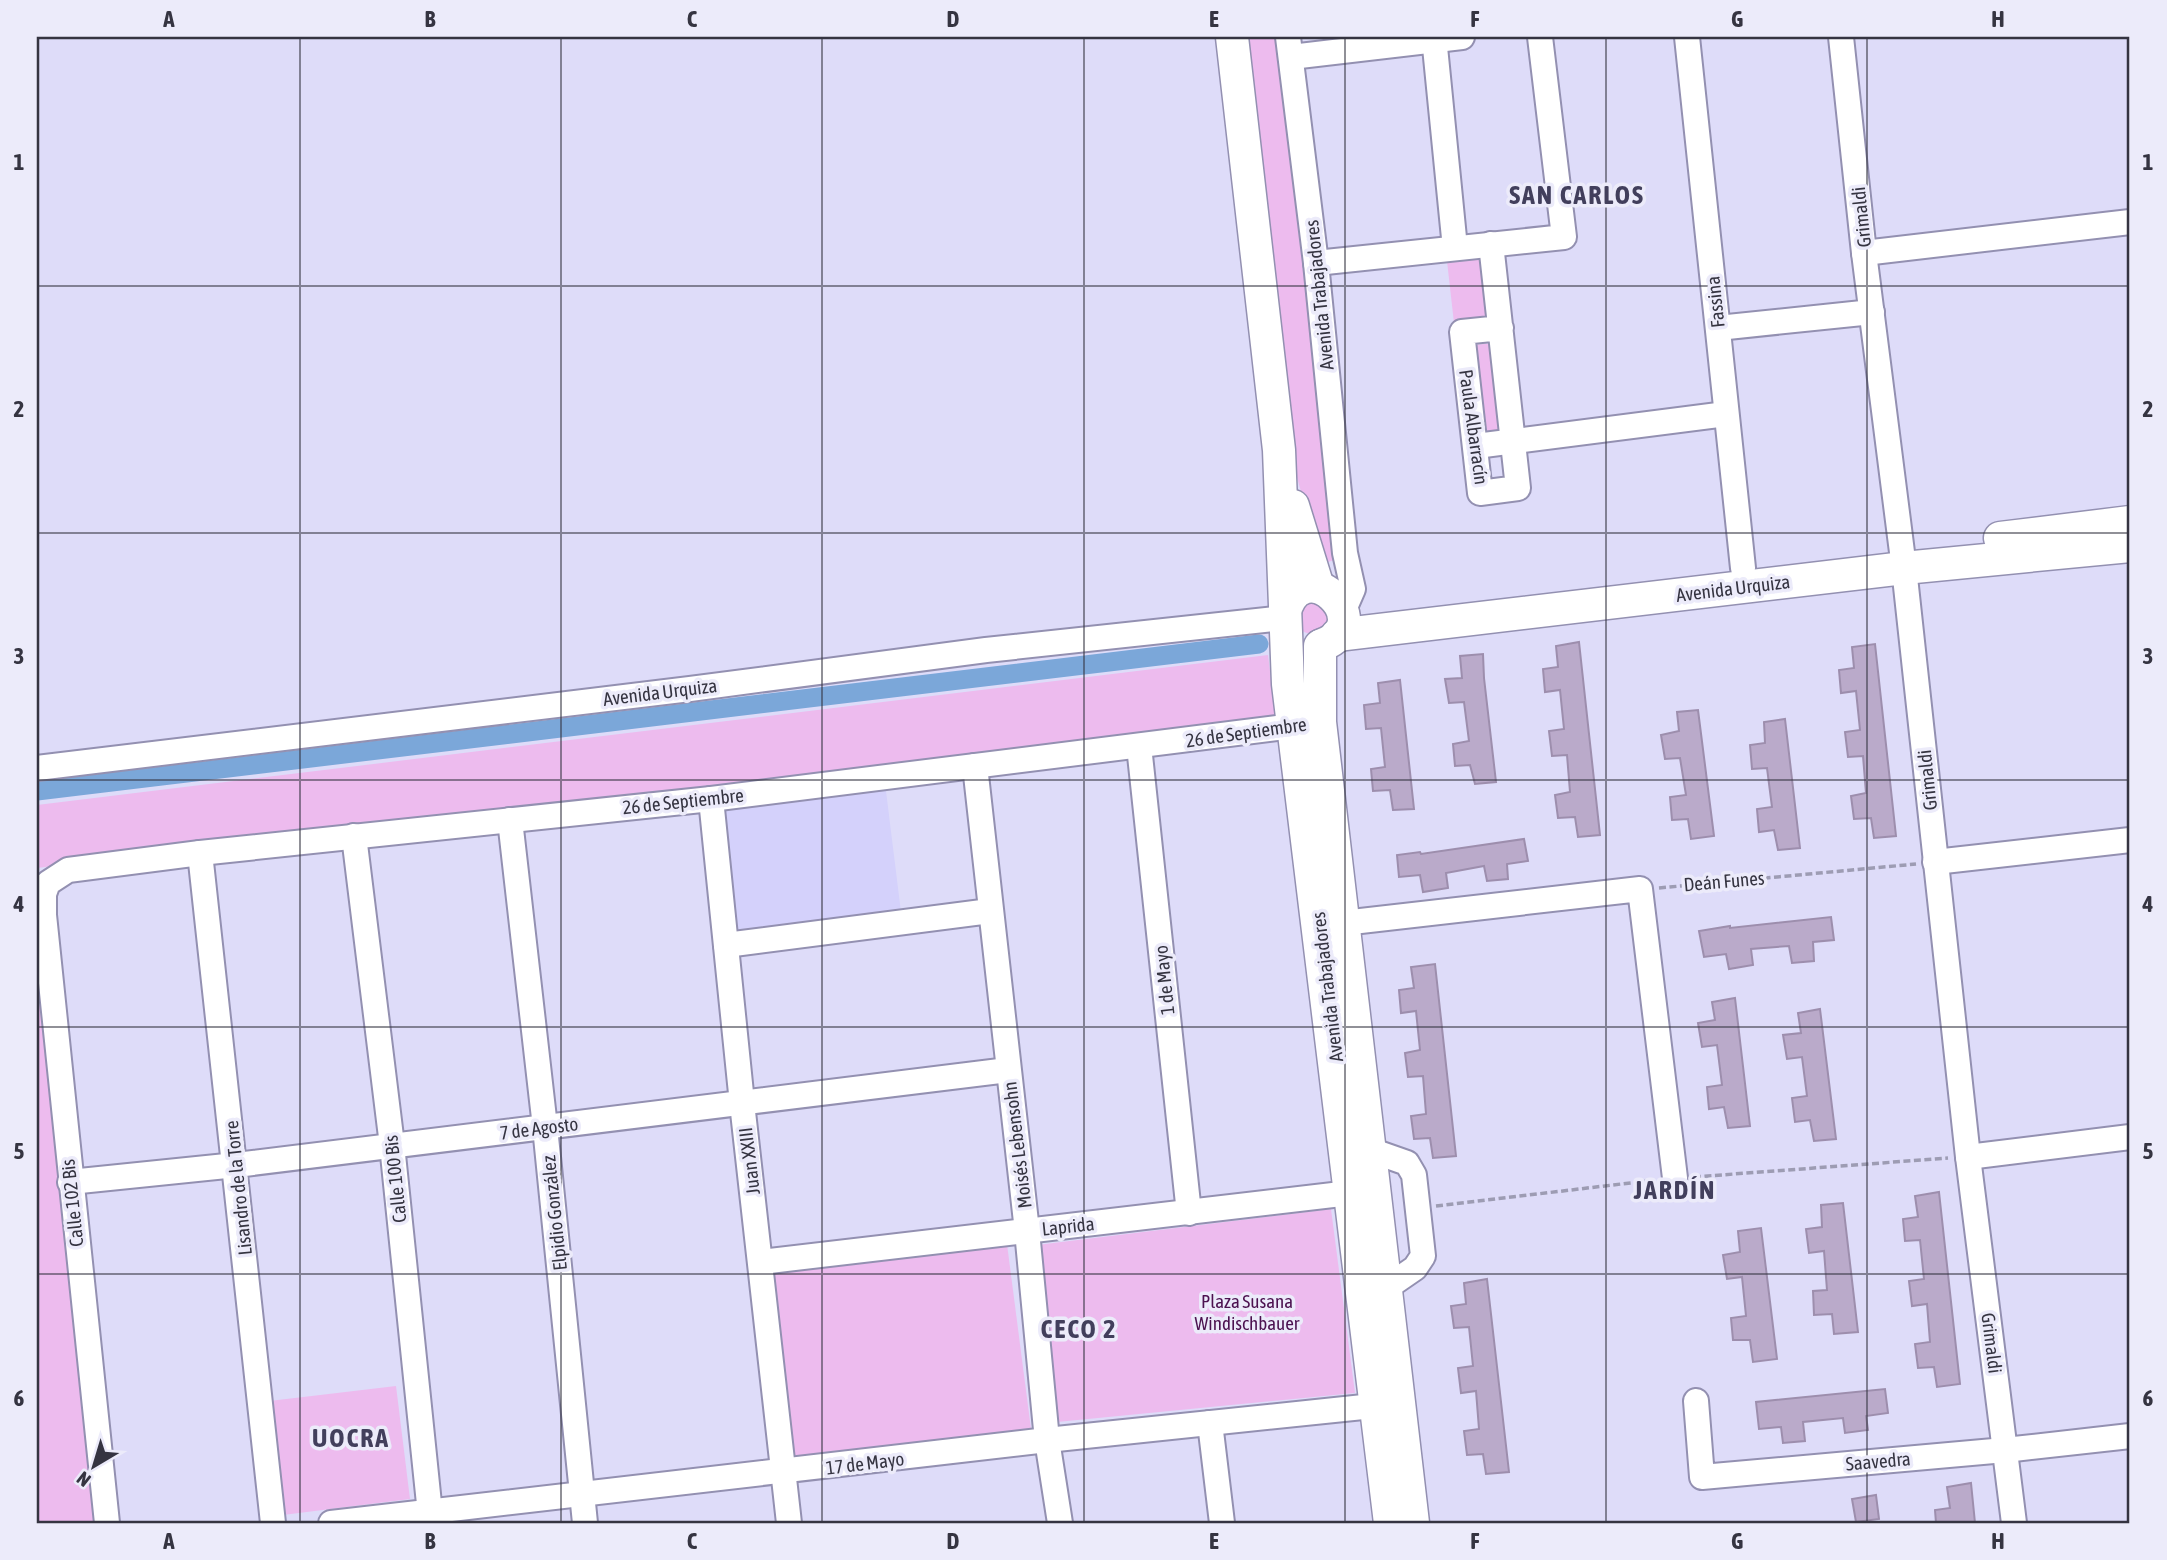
<svg xmlns="http://www.w3.org/2000/svg" width="2167" height="1560" font-family="'Asap Condensed',sans-serif">
  <style>
    .built { fill: #d4d1fb }
    .green { fill: #edbbee }
    .lines { fill: none; stroke-linecap: round; stroke-linejoin: round }
    .canal { stroke: #7ba7d9; stroke-width: 19 }
    .building { fill: #baaaca; stroke: #9d8ead; stroke-width: 2 }
    .minor-casing { stroke: #9390b1; stroke-width: 28 }
    .major-casing { stroke: #9390b1; stroke-width: 35 }
    .path { stroke: #9d9cb3; stroke-width: 3.5; stroke-dasharray: 7 3.5; stroke-linecap: butt }
    .minor { stroke: #fff; stroke-width: 24 }
    .major { stroke: #fff; stroke-width: 32 }
    .grid { fill: none; stroke: #353441; stroke-width: 2; stroke-opacity: 0.55 }
    .labels { text-anchor: middle; stroke-width: 7; stroke-linejoin: round; paint-order: stroke }
    .street-label { font-size: 19px; fill: #353441; stroke: #ecebfa }
    .park-label { font-size: 19px; fill: #4c1250; stroke: #ecebfa }
    .district-label { font-size: 26px; font-weight: bold; letter-spacing: 2px; fill: #423f5c; stroke: #ecebfa }
    .neatline { fill: none; stroke: #353441; stroke-width: 2.5 }
    .grid-label { font-size: 23px; text-anchor: middle; font-weight: bold; fill: #353441 }
  </style>
  <rect width="100%" height="100%" fill="#dedcf9"/>
  <path class="built" d="M885,783L901,912L731,932L716,803Z"/>
  <g class="green">
    <path d="M1241,37H1275L1338,559L1321,564L1290,452Z"/>
    <path d="M1481,257L1489,319L1454,323L1447,261Z"/>
    <path d="M1495,343L1504,434L1482,436L1473,345Z"/>
    <path d="M1314,600L1329,615L1326,627C1317,632 1311,637 1301,630L1296,609Z"/>
    <path d="M1268,655L1276,718L37,868V805Z"/>
    <path d="M37,981L97,1523H37Z"/>
    <path d="M1331,1209L1355,1393L1057,1422L1037,1245Z"/>
    <path d="M1007,1244L1031,1429L792,1459L773,1267Z"/>
    <path d="M396,1386L410,1499L275,1516L261,1402Z"/>
  </g>
  <g class="lines">
    <path class="canal" d="M37,791L1259,644"/>
  </g>
  <g class="building">
    <path d="M1579,642L1600,835L1578,837L1575,817L1558,818L1555,795L1570,792L1567,755L1552,756L1549,731L1564,729L1560,690L1545,692L1543,669L1558,667L1556,646Z"/>
    <path d="M1875,644L1896,836L1874,838L1871,818L1854,819L1851,796L1866,793L1863,756L1848,757L1845,732L1860,730L1856,691L1841,693L1839,670L1854,668L1852,647Z"/>
    <path d="M1483,654L1484,678L1496,782L1475,784L1470,765L1455,766L1453,744L1469,741L1464,702L1449,703L1445,679L1462,678L1460,656Z"/>
    <path d="M1400,680L1414,809L1393,810L1390,790L1373,791L1371,769L1385,767L1381,728L1366,729L1364,705L1380,703L1378,683Z"/>
    <path d="M1698,710L1714,836L1691,839L1688,819L1672,820L1670,797L1686,795L1680,758L1665,759L1661,735L1679,731L1677,712Z"/>
    <path d="M1785,719L1800,848L1778,850L1774,830L1759,832L1757,809L1772,807L1767,768L1752,769L1750,745L1765,743L1764,722Z"/>
    <path d="M1524,839L1528,861L1507,864L1508,879L1487,881L1484,866L1446,873L1448,888L1423,892L1420,875L1399,877L1397,855L1420,852L1421,854Z"/>
    <path d="M1831,917L1834,940L1813,942L1814,961L1792,963L1789,946L1751,949L1753,965L1729,969L1726,954L1704,957L1699,931L1730,926V928Z"/>
    <path d="M1435,964L1456,1156L1433,1158L1430,1138L1414,1139L1411,1116L1426,1114L1423,1076L1408,1077L1405,1053L1420,1050L1416,1011L1401,1013L1399,990L1414,988L1411,967Z"/>
    <path d="M1735,998L1750,1126L1728,1128L1724,1107L1709,1109L1707,1087L1722,1085L1717,1045L1702,1047L1698,1023L1715,1020L1712,1002Z"/>
    <path d="M1820,1009L1836,1139L1814,1141L1810,1120L1795,1122L1792,1098L1807,1096L1802,1057L1787,1059L1783,1035L1801,1033L1798,1013Z"/>
    <path d="M1939,1192L1960,1384L1937,1387L1934,1367L1918,1368L1915,1344L1930,1342L1927,1304L1912,1306L1909,1281L1924,1279L1920,1240L1905,1241L1903,1219L1918,1217L1915,1196Z"/>
    <path d="M1843,1203L1858,1332L1834,1334L1832,1314L1814,1315L1813,1291L1827,1290L1824,1251L1809,1253L1806,1229L1822,1227L1821,1205Z"/>
    <path d="M1761,1228L1777,1359L1753,1362L1750,1340H1733L1731,1318L1746,1316L1742,1277L1727,1279L1723,1255L1740,1252L1738,1231Z"/>
    <path d="M1487,1279L1509,1472L1486,1474L1483,1454L1467,1455L1464,1431L1479,1429L1476,1391L1461,1393L1458,1368L1473,1366L1469,1327L1454,1328L1451,1306L1466,1304L1464,1283Z"/>
    <path d="M1885,1389L1888,1413L1866,1416L1868,1430L1845,1433L1843,1418L1803,1422L1805,1441L1783,1443L1781,1427L1759,1429L1756,1402Z"/>
    <path d="M1971,1483L1975,1523H1936L1935,1510L1950,1508L1947,1487Z"/>
    <path d="M1876,1495L1879,1519L1856,1522L1852,1499Z"/>
  </g>
  <g class="lines">
    <defs>
      <g id="minor">
        <path d="M1288,37L1316,263L1345,553L1353,589L1343,612"/>
        <path d="M1434,37L1455,248"/>
        <path d="M1687,37L1743,568"/>
        <path d="M1841,37L1864,253L1904,568L1968,1157L2014,1523"/>
        <path d="M1291,57L1462,37"/>
        <path d="M1491,244L1518,488L1480,493L1462,332L1501,328"/>
        <path d="M1864,253L2130,222"/>
        <path d="M1316,263L1564,237L1540,37"/>
        <path d="M1718,328L1872,312"/>
        <path d="M1476,446L1726,414"/>
        <path d="M1139,746L1189,1213"/>
        <path d="M975,766L1027,1231L1047,1440L1060,1523"/>
        <path d="M37,768L690,689L986,650L1284,618"/>
        <path d="M711,799L742,1103L789,1523"/>
        <path d="M510,820L545,1127L585,1523"/>
        <path d="M354,836L392,1145L431,1523"/>
        <path d="M200,853L273,1523"/>
        <path d="M1935,862L2130,840"/>
        <path d="M1328,922L1343,923L1640,889L1675,1178"/>
        <path d="M726,945L990,911"/>
        <path d="M1370,1150L1407,1163L1414,1175L1423,1256L1415,1268L1386,1288"/>
        <path d="M1968,1157L2130,1137"/>
        <path d="M70,1182L236,1165L1008,1070"/>
        <path d="M761,1262L1367,1191"/>
        <path d="M1696,1401L1702,1477L2005,1450L2130,1436"/>
        <path d="M1210,1423L1222,1523"/>
        <path d="M107,1523L44,915V894L48,883L68,870L200,853L711,799L1309,724"/>
        <path d="M331,1523L1047,1440L1392,1404"/>
      </g>
      <g id="major">
        <path d="M1232,37L1279,450L1288,684L1390,1523"/>
        <path d="M1293,506L1318,587"/>
        <path d="M2000,538L2130,522"/>
        <path d="M1284,614C1302,546 1382,623 1322,645"/>
        <path d="M1337,635L1904,568L2130,546"/>
        <path d="M1320,646V722L1413,1523"/>
      </g>
    </defs>
    <use href="#minor" class="minor-casing"/>
    <use href="#major" class="major-casing"/>
    <g class="path">
      <path d="M1659,888L1916,864"/>
      <path d="M1694,1177L1948,1158"/>
      <path d="M1436,1206L1655,1180"/>
    </g>
    <use href="#minor" class="minor"/>
    <use href="#major" class="major"/>
  </g>
  <path class="grid" d="M300,37V1523M561,37V1523M822,37V1523M1084,37V1523M1345,37V1523M1606,37V1523M1867,37V1523M37,286H2130M37,533H2130M37,780H2130M37,1027H2130M37,1274H2130"/>
  <g class="labels">
    <g class="street-label">
      <text transform="translate(1861 217) rotate(-96)" y="7">Grimaldi</text>
      <text transform="translate(1319 295) rotate(-96)" y="7">Avenida Trabajadores</text>
      <text transform="translate(1715 302) rotate(-96)" y="7">Fassina</text>
      <text transform="translate(1474 427) rotate(82)" y="7">Paula Albarracín</text>
      <text transform="translate(1733 588) rotate(-7)" y="7">Avenida Urquiza</text>
      <text transform="translate(660 692) rotate(-7)" y="7">Avenida Urquiza</text>
      <text transform="translate(1246 732) rotate(-8)" y="7">26 de Septiembre</text>
      <text transform="translate(1927 780) rotate(-96)" y="7">Grimaldi</text>
      <text transform="translate(683 801) rotate(-6)" y="7">26 de Septiembre</text>
      <text transform="translate(1724 881) rotate(-5)" y="7">Deán Funes</text>
      <text transform="translate(1164 980) rotate(-96)" y="7">1 de Mayo</text>
      <text transform="translate(1327 987) rotate(-97)" y="7">Avenida Trabajadores</text>
      <text transform="translate(539 1128) rotate(-7)" y="7">7 de Agosto</text>
      <text transform="translate(1017 1145) rotate(-97)" y="7">Moisés Lebensohn</text>
      <text transform="translate(749 1161) rotate(-97)" y="7">Juan XXIII</text>
      <text transform="translate(395 1179) rotate(-96)" y="7">Calle 100 Bis</text>
      <text transform="translate(238 1188) rotate(-96)" y="7">Lisandro de la Torre</text>
      <text transform="translate(72 1203) rotate(-96)" y="7">Calle 102 Bis</text>
      <text transform="translate(554 1213) rotate(-96)" y="7">Elpidio González</text>
      <text transform="translate(1068 1226) rotate(-6)" y="7">Laprida</text>
      <text transform="translate(1992 1343) rotate(83)" y="7">Grimaldi</text>
      <text transform="translate(1878 1461) rotate(-5)" y="7">Saavedra</text>
      <text transform="translate(865 1463) rotate(-7)" y="7">17 de Mayo</text>
    </g>
    <g class="park-label">
      <text x="1247" y="1308">Plaza Susana<tspan x="1247" dy="22">Windischbauer</tspan></text>
    </g>
    <g class="district-label">
      <text x="1577" y="204">SAN CARLOS</text>
      <text x="1675" y="1199">JARDÍN</text>
      <text x="1079" y="1338">CECO 2</text>
      <text x="351" y="1447">UOCRA</text>
    </g>
  </g>
  <rect width="2167" height="1560" fill="none" stroke="#ecebfa" stroke-width="77"/>
  <g transform="translate(94 1466) rotate(218)" stroke="#ecebfa" stroke-width="5" paint-order="stroke">
  <path d="M0-5L12 26L0 18L-12 26Z" fill="#353441"/>
  <text y="-10" font-size="19" font-weight="bold" text-anchor="middle" fill="#353441">N</text>
  </g>
  <rect x="38" y="38" width="2090" height="1484" class="neatline"/>
  <g class="grid-label">
    <text x="169" y="27">A</text>
    <text x="430" y="27">B</text>
    <text x="692" y="27">C</text>
    <text x="953" y="27">D</text>
    <text x="1214" y="27">E</text>
    <text x="1475" y="27">F</text>
    <text x="1737" y="27">G</text>
    <text x="1998" y="27">H</text>
    <text x="19" y="170">1</text>
    <text x="2148" y="170">1</text>
    <text x="19" y="417">2</text>
    <text x="2148" y="417">2</text>
    <text x="19" y="664">3</text>
    <text x="2148" y="664">3</text>
    <text x="19" y="912">4</text>
    <text x="2148" y="912">4</text>
    <text x="19" y="1159">5</text>
    <text x="2148" y="1159">5</text>
    <text x="19" y="1406">6</text>
    <text x="2148" y="1406">6</text>
    <text x="169" y="1549">A</text>
    <text x="430" y="1549">B</text>
    <text x="692" y="1549">C</text>
    <text x="953" y="1549">D</text>
    <text x="1214" y="1549">E</text>
    <text x="1475" y="1549">F</text>
    <text x="1737" y="1549">G</text>
    <text x="1998" y="1549">H</text>
  </g>
</svg>
